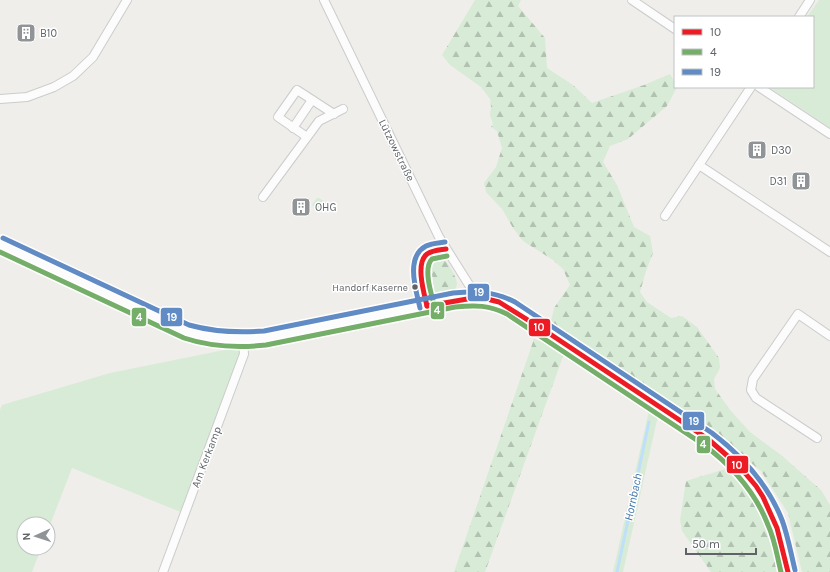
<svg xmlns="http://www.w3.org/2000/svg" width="830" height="572" font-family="Karla,sans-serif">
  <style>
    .grass { fill: #d8ebd6 }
    .forest { fill: url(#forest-firs) }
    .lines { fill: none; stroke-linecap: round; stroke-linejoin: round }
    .stream { stroke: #bfe0f9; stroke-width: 3 }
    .street-casing { stroke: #cbcccc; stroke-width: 10 }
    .secondary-casing { stroke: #cacacb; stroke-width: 14 }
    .street { stroke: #fdfcfc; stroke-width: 8 }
    .secondary { stroke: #fdfcfc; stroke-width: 12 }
    .bus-1-casing { stroke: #fff; stroke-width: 8 }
    .bus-2-casing { stroke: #fff; stroke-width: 8 }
    .bus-3-casing { stroke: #fff; stroke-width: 8 }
    .bus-1 { stroke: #ed1c24; stroke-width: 5 }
    .bus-2 { stroke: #74ae69; stroke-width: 5 }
    .bus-3 { stroke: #608bc4; stroke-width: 5 }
    .bus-dot { fill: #5f6368; stroke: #fff; stroke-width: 1.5 }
    .labels { text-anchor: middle; stroke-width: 3; stroke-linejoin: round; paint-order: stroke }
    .bus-label { font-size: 10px; fill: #5f6368; stroke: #fff; text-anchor: end }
    .poi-label { font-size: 11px; fill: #5f6368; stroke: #fff; text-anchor: start }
    .street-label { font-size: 11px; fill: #5f6368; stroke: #fff }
    .water-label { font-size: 12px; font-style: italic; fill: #4174aa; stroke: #fff }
    .line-badge { stroke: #fff; stroke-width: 1.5 }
    .badge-label { font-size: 11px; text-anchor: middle; font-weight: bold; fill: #fff }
  </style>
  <defs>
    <pattern id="forest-firs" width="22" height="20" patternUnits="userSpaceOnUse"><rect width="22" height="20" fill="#d8ebd6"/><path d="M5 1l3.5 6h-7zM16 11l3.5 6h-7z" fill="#b2c2b1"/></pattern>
  </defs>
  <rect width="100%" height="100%" fill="#efeeea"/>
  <g class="grass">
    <path d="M819,0H830V128L769,87H813V17H807Z"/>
    <path d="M317,198H319L327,203L321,212L312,205Z"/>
    <path d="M239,347V361L188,515L72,468L48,530V524H24V548H41L32,572H0V410L2,405L110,373Z"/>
    <path d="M650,406L659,411L623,572H613Z"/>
  </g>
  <g class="forest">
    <path d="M475,0H521L518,6L545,38L547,68L573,85L592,103L644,85L670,74L675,83V87H677L667,106L628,139L610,146L603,162L617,185L634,227L650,236L653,253L646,271L640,292L647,302L671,318L682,316L697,327L719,358L720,368L714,379L715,389L731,411L750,432L781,455L821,490L830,505V572H802L788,513L761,471L724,441L550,326L554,308L570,285L563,269L553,260L523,241L513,228L502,209L486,192L484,183L496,167L502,148L497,131L491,127L493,124L490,115L491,106L490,99L481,87L450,65L442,55Z"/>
    <path d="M440,256C446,259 457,277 457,284C456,289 454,292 450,296L438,297C435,294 431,291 429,287C422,275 424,258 440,256Z"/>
    <path d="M534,339L565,351L485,572H454Z"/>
    <path d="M732,467C747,481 761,506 768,524C774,539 776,556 780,572H711L682,531L680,520L686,481Z"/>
  </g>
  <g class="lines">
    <path class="stream" d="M617,572L649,422"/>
    <defs>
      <g id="street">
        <path d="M324,0L439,237L471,288L473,298"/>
        <path d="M632,0L675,29"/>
        <path d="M799,17L810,0"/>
        <path d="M759,87L830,134"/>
        <path d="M0,99L27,97L54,87L73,76L93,57L127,0"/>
        <path d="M293,128L312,100"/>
        <path d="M307,137L278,117L297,90L334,114"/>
        <path d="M699,165L830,252"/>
        <path d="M263,197L319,121L343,109"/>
        <path d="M665,216L751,87"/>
        <path d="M817,438L756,398L751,390L753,379L798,314L830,336"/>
        <path d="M163,572L244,354L243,341"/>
      </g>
      <path id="secondary" d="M0,244L187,332C213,340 237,341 265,338L454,300L473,298L487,299L499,302L511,308L708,439C738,461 761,487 775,522C781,538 784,555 788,572"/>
    </defs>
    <use href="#street" class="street-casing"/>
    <use href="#secondary" class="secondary-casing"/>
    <use href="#street" class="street"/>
    <use href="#secondary" class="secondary"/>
    <defs>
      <g id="bus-1">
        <path d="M427,306L473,298L487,299L499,302L544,330L708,439L739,466L756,486L763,497L777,528L788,572"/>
        <path d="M427,306C424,293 415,263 427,254C433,250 440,250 446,249"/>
      </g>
      <g id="bus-2">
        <path d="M0,252L184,338C211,347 238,348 266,345L455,307C476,305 489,305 507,314L704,445C732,466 755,491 768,525C775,540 777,556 781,572"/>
        <path d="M434,304C431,293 423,268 432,259L447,256"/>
      </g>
      <g id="bus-3">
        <path d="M3,238L189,325C214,332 238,333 264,331L453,293C477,291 493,291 515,302L712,433C742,456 768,484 782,520C788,536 791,554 795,570"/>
        <path d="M420,308C416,290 405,257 426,246C432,243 439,243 445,242"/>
      </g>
    </defs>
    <use href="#bus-1" class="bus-1-casing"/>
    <use href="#bus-2" class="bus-2-casing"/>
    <use href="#bus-3" class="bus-3-casing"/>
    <use href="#bus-1" class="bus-1"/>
    <use href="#bus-2" class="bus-2"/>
    <use href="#bus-3" class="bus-3"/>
  </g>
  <defs>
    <symbol id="building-square" viewBox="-11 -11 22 22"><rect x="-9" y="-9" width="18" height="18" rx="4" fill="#919496" stroke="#fff"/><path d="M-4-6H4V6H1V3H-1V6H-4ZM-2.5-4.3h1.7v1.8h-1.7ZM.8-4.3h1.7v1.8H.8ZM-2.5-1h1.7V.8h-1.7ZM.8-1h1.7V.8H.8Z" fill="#fff"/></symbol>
  </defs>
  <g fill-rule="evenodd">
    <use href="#building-square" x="15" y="22" width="22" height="22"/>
    <use href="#building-square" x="746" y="139" width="22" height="22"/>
    <use href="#building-square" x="790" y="170" width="22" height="22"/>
    <use href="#building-square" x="290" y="196" width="22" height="22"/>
  </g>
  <circle class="bus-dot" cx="415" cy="287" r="3.5"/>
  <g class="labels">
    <g class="bus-label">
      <text x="408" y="291">Handorf Kaserne</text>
    </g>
    <g class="poi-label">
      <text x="40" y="37">B10</text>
      <text x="771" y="154">D30</text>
      <text x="787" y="185" text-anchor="end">D31</text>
      <text x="315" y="211">OHG</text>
    </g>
    <g class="street-label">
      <text transform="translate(397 150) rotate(64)" y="4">Lützowstraße</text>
      <text transform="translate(206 457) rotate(-69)" y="4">Am Kerkamp</text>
    </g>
    <g class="water-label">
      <text transform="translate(633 497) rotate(-78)" y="4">Hornbach</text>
    </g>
  </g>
  <g class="line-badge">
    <rect x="467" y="283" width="23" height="19" rx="4" fill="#608bc4"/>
    <rect x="430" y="301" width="15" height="19" rx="4" fill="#74ae69"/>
    <rect x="160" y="307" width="23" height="20" rx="4" fill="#608bc4"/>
    <rect x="131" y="307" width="16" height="20" rx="4" fill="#74ae69"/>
    <rect x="528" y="318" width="23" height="19" rx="4" fill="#ed1c24"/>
    <rect x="682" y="411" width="23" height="20" rx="4" fill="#608bc4"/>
    <rect x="696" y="435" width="15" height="19" rx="4" fill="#74ae69"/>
    <rect x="726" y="455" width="23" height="19" rx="4" fill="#ed1c24"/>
  </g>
  <g class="badge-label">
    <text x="479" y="296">19</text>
    <text x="437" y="314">4</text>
    <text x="172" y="321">19</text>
    <text x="139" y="321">4</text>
    <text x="539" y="331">10</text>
    <text x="694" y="425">19</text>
    <text x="703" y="448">4</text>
    <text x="737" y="469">10</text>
  </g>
  <rect x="674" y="16" width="140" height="72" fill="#ffffff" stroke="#bfc1c3"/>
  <rect x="682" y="29" width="20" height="6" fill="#ed1c24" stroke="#bfc1c3"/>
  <text x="710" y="36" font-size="12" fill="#5f6368">10</text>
  <rect x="682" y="49" width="20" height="6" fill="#74ae69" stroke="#bfc1c3"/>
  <text x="710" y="56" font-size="12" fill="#5f6368">4</text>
  <rect x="682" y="69" width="20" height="6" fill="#608bc4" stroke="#bfc1c3"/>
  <text x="710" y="76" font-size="12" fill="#5f6368">19</text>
  <g transform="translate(36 536) rotate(267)"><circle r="19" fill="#ffffff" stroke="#bfc1c3"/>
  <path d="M0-3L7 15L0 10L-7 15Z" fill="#919496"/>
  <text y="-6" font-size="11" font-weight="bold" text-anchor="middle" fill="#5f6368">N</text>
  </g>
  <path d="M686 548v6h70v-6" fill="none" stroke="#5f6368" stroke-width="2"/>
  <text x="692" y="548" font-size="12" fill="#5f6368" stroke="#ffffff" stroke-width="3" paint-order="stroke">50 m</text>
</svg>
